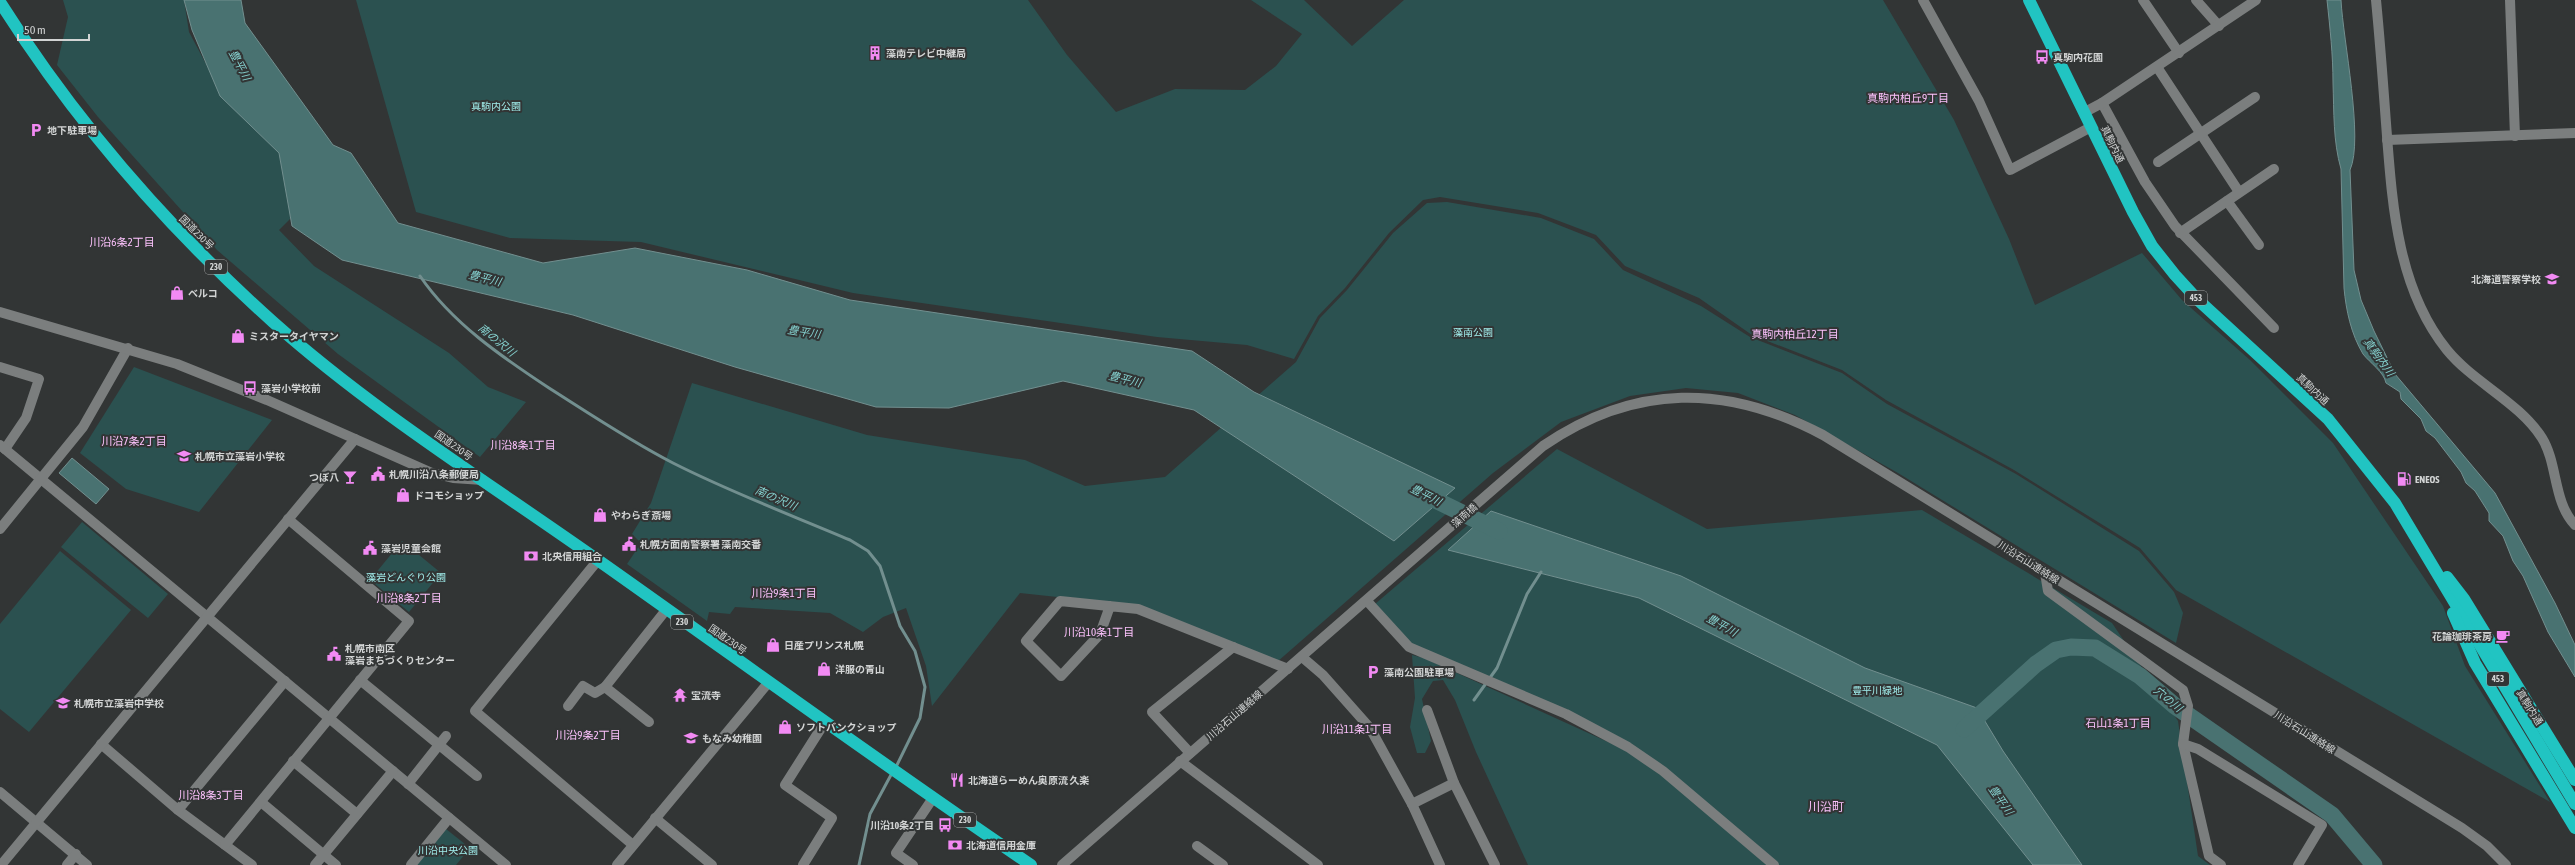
<svg xmlns="http://www.w3.org/2000/svg" width="2575" height="865" font-family="'Asap Condensed','Noto Sans JP',sans-serif">
  <style>
    .green { fill: #2b5150 }
    .water { fill: #497271; stroke: #728f8f }
    .lines { fill: none; stroke-linecap: round; stroke-linejoin: round }
    .stream { stroke: #728f8f; stroke-width: 3 }
    .river { stroke: #497271; stroke-width: 17 }
    .street { stroke: #7b7e7e; stroke-width: 10 }
    .secondary { stroke: #7b7e7e; stroke-width: 10 }
    .highway { stroke: #21c4c2; stroke-width: 12 }
    .labels { text-anchor: middle; stroke-width: 4; stroke-linejoin: round; paint-order: stroke }
    .shield { fill: #323535; stroke: #a2a4a4; stroke-width: 1 }
    .shield-label { font-size: 9px; font-weight: bold; fill: #d2d4d4 }
    .poi-label { font-size: 10px; font-weight: bold; fill: #d2d4d4; stroke: #323535; text-anchor: start }
    .park-label { font-size: 10px; fill: #a1eeec; stroke: #323535 }
    .street-label { font-size: 10px; fill: #d2d4d4; stroke: #323535 }
    .water-label { font-size: 11px; font-style: italic; fill: #85d2d0; stroke: #323535 }
    .neighbourhood-label { font-size: 11px; fill: #fbc1fb; stroke: #323535 }
    .quarter-label { font-size: 12px; fill: #fbc1fb; stroke: #323535 }
  </style>
  <rect width="100%" height="100%" fill="#323535"/>
  <g class="green">
    <path d="M63,0H184L189,32L205,62L281,146L291,189L290,219L279,230L314,266L449,353L488,387L526,402L480,457L338,354L217,250L98,117L57,65L68,17Z"/>
    <path d="M356,0H1028L1067,55L1116,112L1175,89L1245,90L1276,66L1302,34L1251,0H1304L1352,46L1404,0H1883L1954,120L2009,239L2035,305L2142,253L2182,300L2250,360L2333,443L2443,606L2465,666L2550,802L2176,590L2140,548L2014,470L1886,400L1842,370L1752,335L1699,298L1625,266L1596,235L1538,213L1440,197L1423,200L1389,233L1345,288L1318,316L1294,359L1247,345L1157,337L853,293L641,242L510,238L416,212Z"/>
    <path d="M1447,202L1541,218L1594,239L1623,270L1701,306L1750,337L1842,373L1887,404L2016,474L2139,551L2174,592L2183,613L2176,643L1898,473L1795,415L1738,393L1686,388L1630,396L1561,422L1493,473L1277,662L1178,622L1076,599L1020,593L932,706L926,666L906,608L883,617L863,632L830,613L735,607L730,614L709,612L707,621L627,564L641,543L632,534L651,503L692,383L867,435L1025,460L1085,486L1165,477L1296,362L1320,318L1347,290L1393,233L1427,203Z"/>
    <path d="M134,367L272,420L199,512L126,489L80,453Z"/>
    <path d="M1557,449L1707,529L1922,510L2112,623L2178,721L2198,856L2210,865H1778L1661,764L1413,646L1375,604Z"/>
    <path d="M82,522L168,594L148,618L61,547Z"/>
    <path d="M402,541L441,573L409,612L370,580Z"/>
    <path d="M60,551L131,610L29,732L0,709V624Z"/>
    <path d="M1412,655L1424,658L1630,752L1660,773L1767,865H1528L1476,752L1455,700L1443,680L1433,681L1422,699L1431,741L1425,753H1417L1410,727L1415,698Z"/>
    <path d="M446,829L470,848L456,865H416Z"/>
  </g>
  <g class="water">
    <path d="M184,0H241L245,23L333,145L351,153L398,223L543,263L635,248L747,270L850,300L1192,351L1254,392L1455,488L1394,541L1194,410L1063,381L949,408L876,407L735,367L573,315L342,260L292,226L279,153L220,96L192,30Z"/>
    <path d="M2327,0H2341C2343,40 2364,139 2350,170L2354,270L2361,300L2374,331L2395,374L2495,493L2555,603L2575,645V677L2548,632L2523,576L2513,561L2503,536L2489,521V513L2475,491L2466,483L2461,472L2435,438L2426,431L2421,419L2401,399L2400,392L2386,383C2384,372 2370,363 2363,354C2351,334 2346,310 2344,288L2341,169C2333,141 2334,112 2333,83C2333,55 2330,28 2327,0Z"/>
    <path d="M72,458L109,489L96,504L59,473Z"/>
    <path d="M1491,511L1681,576L1865,668L1977,708L2003,751L2082,865H2033L1937,745L1639,598L1448,550Z"/>
  </g>
  <g class="lines">
    <g class="stream">
      <path d="M420,276C452,323 502,357 549,388C590,414 630,441 673,463C730,492 791,515 850,540L868,551L880,566L900,626L915,651L925,687L920,718L895,769"/>
      <path d="M1474,700L1497,668L1527,594L1541,572"/>
      <path d="M859,865L870,814L892,773"/>
    </g>
    <g class="river">
      <path d="M1419,492L1499,531"/>
      <path d="M1964,729L2036,664L2056,650L2071,647L2095,648L2140,676L2175,706L2332,815L2374,865"/>
    </g>
    <g class="street">
      <path d="M1923,0L1979,101L2010,170L2091,127"/>
      <path d="M2143,0L2179,53"/>
      <path d="M2196,0L2219,26"/>
      <path d="M2510,0L2515,136"/>
      <path d="M2157,67L2239,192"/>
      <path d="M2102,103L2145,182L2175,226L2274,328"/>
      <path d="M2085,112L2102,103L2256,0"/>
      <path d="M2387,140L2575,133"/>
      <path d="M2158,162L2255,97"/>
      <path d="M2227,201L2259,245"/>
      <path d="M2180,233L2274,169"/>
      <path d="M0,367L39,379L26,418L5,449"/>
      <path d="M0,445L506,865"/>
      <path d="M0,529L83,427L128,348"/>
      <path d="M598,560L475,711L633,845"/>
      <path d="M2045,573L2048,591L2183,690L2188,706L2183,744L2209,856L2221,865"/>
      <path d="M1367,601L1409,647L1566,714L1628,747L1663,771L1774,865"/>
      <path d="M1110,606L1100,634L1061,676L1026,641L1060,601L1138,609L1288,669"/>
      <path d="M1302,657L1323,675L1370,728L1412,804L1440,865"/>
      <path d="M360,680L477,776"/>
      <path d="M605,687L649,722"/>
      <path d="M568,706L583,686L595,693L605,687L666,610"/>
      <path d="M1427,710L1454,783L1495,865"/>
      <path d="M101,744L178,810L252,865"/>
      <path d="M2183,744L2198,749L2322,825L2298,865"/>
      <path d="M1190,753L1152,712L1233,647"/>
      <path d="M293,761L357,814"/>
      <path d="M1180,761L1318,865"/>
      <path d="M408,784L446,736"/>
      <path d="M0,792L87,865"/>
      <path d="M261,802L336,865"/>
      <path d="M1412,804L1454,783"/>
      <path d="M178,810L285,681"/>
      <path d="M655,818L712,865"/>
      <path d="M225,845L409,621L288,519"/>
      <path d="M1197,846L1223,865"/>
      <path d="M1,865L355,439"/>
      <path d="M67,865L76,854"/>
      <path d="M315,865L393,771"/>
      <path d="M411,865L449,818"/>
      <path d="M617,865L768,683"/>
      <path d="M803,865L832,818L785,785L825,722"/>
      <path d="M913,865L896,853L933,798"/>
    </g>
    <g class="secondary">
      <path d="M2376,0C2380,41 2383,82 2386,123C2392,200 2396,287 2447,350C2474,383 2519,402 2542,438C2558,464 2553,502 2575,525"/>
      <path d="M0,312L177,364L267,400L432,473L453,478L483,480"/>
      <path d="M1062,865L1543,446C1635,383 1727,384 1823,435L2462,828L2487,846L2506,865"/>
    </g>
    <g class="highway">
      <path d="M2029,0L2133,212L2152,246L2175,275L2197,299L2328,419L2395,503L2575,804"/>
      <path d="M0,2C75,121 167,227 273,322C374,412 492,485 602,563C745,664 886,767 1031,865"/>
      <path d="M2447,577L2464,599L2575,780"/>
      <path d="M2453,613L2475,663L2575,828"/>
    </g>
  </g>
  <defs>
    <symbol id="building-bare" viewBox="-9 -9 18 18"><path d="M-4-6H4V6H1V3H-1V6H-4ZM-2.5-4.3h1.7v1.8h-1.7ZM.8-4.3h1.7v1.8H.8ZM-2.5-1h1.7V.8h-1.7ZM.8-1h1.7V.8H.8Z" fill="#f28af3" stroke="#323535" stroke-width="2.5" paint-order="stroke"/></symbol>
    <symbol id="bus-bare" viewBox="-9 -9 18 18"><path d="M-5-6H5V4H4V6H2V4H-2V6H-4V4H-5ZM-3.5-4V0h7V-4ZM-3.5 1.2v1.5H-2V1.2ZM2 1.2v1.5H3.5V1.2Z" fill="#f28af3" stroke="#323535" stroke-width="2.5" paint-order="stroke"/></symbol>
    <symbol id="parking-bare" viewBox="-9 -9 18 18"><path d="M-3.5-5.5H1a3.5 3.5 0 0 1 0 7H-1V5.5H-3.5ZM-1-3.4V-.6H.8a1.4 1.4 0 0 0 0-2.8Z" fill="#f28af3" stroke="#323535" stroke-width="2.5" paint-order="stroke"/></symbol>
    <symbol id="school-bare" viewBox="-9 -9 18 18"><path d="M0-5L7-2L0 1L-7-2ZM-4 1L0 2.5L4 1V4Q0 6-4 4Z" fill="#f28af3" stroke="#323535" stroke-width="2.5" paint-order="stroke"/></symbol>
    <symbol id="shop-bare" viewBox="-9 -9 18 18"><path d="M-5-2.5h2.3a2.7 3.5 0 0 1 5.4 0H5L5.5 6h-11ZM-1.5-2.5h3a1.5 2.3 0 0 0-3 0Z" fill="#f28af3" stroke="#323535" stroke-width="2.5" paint-order="stroke"/></symbol>
    <symbol id="civic-bare" viewBox="-9 -9 18 18"><path d="M-.6-6.5H3V-4.5H.6V-3L4-1V1h2V6H-6V1h2V-1L-.6-3ZM-1.2 2.5V6h2.4V2.5Z" fill="#f28af3" stroke="#323535" stroke-width="2.5" paint-order="stroke"/></symbol>
    <symbol id="bar-bare" viewBox="-9 -9 18 18"><path d="M-6-5H6L.8 .8V4.5H3.5V6h-7V4.5H-.8V.8Z" fill="#f28af3" stroke="#323535" stroke-width="2.5" paint-order="stroke"/></symbol>
    <symbol id="fuel-bare" viewBox="-9 -9 18 18"><path d="M-5.5-6h7V0h2V4h1.3V-2.5L3-4.5l.8-.8L6-3V5H2.5V1h-1V6h-7ZM-4.2-4.7v3.2H.2V-4.7Z" fill="#f28af3" stroke="#323535" stroke-width="2.5" paint-order="stroke"/></symbol>
    <symbol id="bank-bare" viewBox="-9 -9 18 18"><path d="M-6-4H6V4H-6ZM0-2.3a2.3 2.3 0 1 0 0 4.6a2.3 2.3 0 1 0 0-4.6Z" fill="#f28af3" stroke="#323535" stroke-width="2.5" paint-order="stroke"/></symbol>
    <symbol id="cafe-bare" viewBox="-9 -9 18 18"><path d="M-5.5-4.5H6V0H3Q3 3.5 0 3.5H-2.5Q-5.5 3.5-5.5 0ZM3-3.2v2h1.7v-2ZM-6 4.5H4V6H-6Z" fill="#f28af3" stroke="#323535" stroke-width="2.5" paint-order="stroke"/></symbol>
    <symbol id="temple-bare" viewBox="-9 -9 18 18"><path d="M0-6L5-2H3V0L6.5 2.5H4V6H1.5V3h-3V6H-4V2.5H-6.5L-3 0V-2H-5Z" fill="#f28af3" stroke="#323535" stroke-width="2.5" paint-order="stroke"/></symbol>
    <symbol id="restaurant-bare" viewBox="-9 -9 18 18"><path d="M-5-6h1v4h1v-4h1v4h1v-4h1v5L-1.5 .5V6h-2V.5L-5-1ZM5-6V6H3V1.5H1.5Q1.5-4 5-6Z" fill="#f28af3" stroke="#323535" stroke-width="2.5" paint-order="stroke"/></symbol>
  </defs>
  <g fill-rule="evenodd">
    <use href="#building-bare" x="865" y="43" width="20" height="20"/>
    <use href="#bus-bare" x="2032" y="47" width="20" height="20"/>
    <use href="#parking-bare" x="26" y="120" width="20" height="20"/>
    <use href="#school-bare" x="2542" y="269" width="20" height="20"/>
    <use href="#shop-bare" x="167" y="283" width="20" height="20"/>
    <use href="#shop-bare" x="228" y="326" width="20" height="20"/>
    <use href="#bus-bare" x="240" y="378" width="20" height="20"/>
    <use href="#school-bare" x="174" y="446" width="20" height="20"/>
    <use href="#civic-bare" x="368" y="464" width="20" height="20"/>
    <use href="#bar-bare" x="340" y="467" width="20" height="20"/>
    <use href="#fuel-bare" x="2394" y="469" width="20" height="20"/>
    <use href="#shop-bare" x="393" y="485" width="20" height="20"/>
    <use href="#shop-bare" x="590" y="505" width="20" height="20"/>
    <use href="#civic-bare" x="619" y="534" width="20" height="20"/>
    <use href="#civic-bare" x="360" y="538" width="20" height="20"/>
    <use href="#bank-bare" x="521" y="546" width="20" height="20"/>
    <use href="#cafe-bare" x="2493" y="626" width="20" height="20"/>
    <use href="#shop-bare" x="763" y="635" width="20" height="20"/>
    <use href="#civic-bare" x="324" y="644" width="20" height="20"/>
    <use href="#shop-bare" x="814" y="659" width="20" height="20"/>
    <use href="#parking-bare" x="1363" y="662" width="20" height="20"/>
    <use href="#temple-bare" x="670" y="685" width="20" height="20"/>
    <use href="#school-bare" x="53" y="693" width="20" height="20"/>
    <use href="#shop-bare" x="775" y="717" width="20" height="20"/>
    <use href="#school-bare" x="681" y="728" width="20" height="20"/>
    <use href="#restaurant-bare" x="947" y="770" width="20" height="20"/>
    <use href="#bus-bare" x="935" y="815" width="20" height="20"/>
    <use href="#bank-bare" x="945" y="835" width="20" height="20"/>
  </g>
  <g class="labels">
    <g class="shield">
      <rect x="205" y="260" width="22" height="14" rx="3"/>
      <rect x="2185" y="291" width="22" height="14" rx="3"/>
      <rect x="671" y="615" width="22" height="14" rx="3"/>
      <rect x="2487" y="672" width="22" height="14" rx="3"/>
      <rect x="954" y="813" width="22" height="14" rx="3"/>
    </g>
    <g class="shield-label">
      <text x="216" y="270">230</text>
      <text x="2196" y="301">453</text>
      <text x="682" y="625">230</text>
      <text x="2498" y="682">453</text>
      <text x="965" y="823">230</text>
    </g>
    <g class="poi-label">
      <text x="886" y="57">藻南テレビ中継局</text>
      <text x="2053" y="61">真駒内花園</text>
      <text x="47" y="134">地下駐車場</text>
      <text x="2541" y="283" text-anchor="end">北海道警察学校</text>
      <text x="188" y="297">ベルコ</text>
      <text x="249" y="340">ミスタータイヤマン</text>
      <text x="261" y="392">藻岩小学校前</text>
      <text x="195" y="460">札幌市立藻岩小学校</text>
      <text x="389" y="478">札幌川沿八条郵便局</text>
      <text x="339" y="481" text-anchor="end">つぼ八</text>
      <text x="2415" y="483">ENEOS</text>
      <text x="414" y="499">ドコモショップ</text>
      <text x="611" y="519">やわらぎ斎場</text>
      <text x="640" y="548">札幌方面南警察署 藻南交番</text>
      <text x="381" y="552">藻岩児童会館</text>
      <text x="542" y="560">北央信用組合</text>
      <text x="2492" y="640" text-anchor="end">花論珈琲茶房</text>
      <text x="784" y="649">日産プリンス札幌</text>
      <text x="345" y="652">札幌市南区<tspan x="345" dy="12">藻岩まちづくりセンター</tspan></text>
      <text x="835" y="673">洋服の青山</text>
      <text x="1384" y="676">藻南公園駐車場</text>
      <text x="691" y="699">宝流寺</text>
      <text x="74" y="707">札幌市立藻岩中学校</text>
      <text x="796" y="731">ソフトバンクショップ</text>
      <text x="702" y="742">もなみ幼稚園</text>
      <text x="968" y="784">北海道らーめん奥原流 久楽</text>
      <text x="934" y="829" text-anchor="end">川沿10条2丁目</text>
      <text x="966" y="849">北海道信用金庫</text>
    </g>
    <g class="park-label">
      <text x="496" y="110">真駒内公園</text>
      <text x="1473" y="336">藻南公園</text>
      <text x="406" y="581">藻岩どんぐり公園</text>
      <text x="1877" y="694">豊平川緑地</text>
      <text x="448" y="854">川沿中央公園</text>
    </g>
    <g class="street-label">
      <text transform="translate(2113 144) rotate(64)" y="4">真駒内通</text>
      <text transform="translate(197 232) rotate(45)" y="4">国道230号</text>
      <text transform="translate(2313 389) rotate(43)" y="4">真駒内通</text>
      <text transform="translate(454 445) rotate(35)" y="4">国道230号</text>
      <text transform="translate(1464 515) rotate(-42)" y="4">藻南橋</text>
      <text transform="translate(2029 562) rotate(32)" y="4">川沿石山連絡線</text>
      <text transform="translate(728 639) rotate(35)" y="4">国道230号</text>
      <text transform="translate(2530 707) rotate(58)" y="4">真駒内通</text>
      <text transform="translate(1234 715) rotate(-41)" y="4">川沿石山連絡線</text>
      <text transform="translate(2305 732) rotate(32)" y="4">川沿石山連絡線</text>
    </g>
    <g class="water-label">
      <text transform="translate(240 65) rotate(62)" y="4">豊平川</text>
      <text transform="translate(485 278) rotate(14)" y="4">豊平川</text>
      <text transform="translate(804 332) rotate(9)" y="4">豊平川</text>
      <text transform="translate(497 340) rotate(39)" y="4">南の沢川</text>
      <text transform="translate(2379 357) rotate(54)" y="4">真駒内川</text>
      <text transform="translate(1125 379) rotate(14)" y="4">豊平川</text>
      <text transform="translate(1426 495) rotate(27)" y="4">豊平川</text>
      <text transform="translate(776 498) rotate(23)" y="4">南の沢川</text>
      <text transform="translate(1722 625) rotate(29)" y="4">豊平川</text>
      <text transform="translate(2168 699) rotate(39)" y="4">穴の川</text>
      <text transform="translate(2001 800) rotate(55)" y="4">豊平川</text>
    </g>
    <g class="neighbourhood-label">
      <text x="1908" y="102">真駒内柏丘9丁目</text>
      <text x="122" y="246">川沿6条2丁目</text>
      <text x="1795" y="338">真駒内柏丘12丁目</text>
      <text x="134" y="445">川沿7条2丁目</text>
      <text x="523" y="449">川沿8条1丁目</text>
      <text x="784" y="597">川沿9条1丁目</text>
      <text x="409" y="602">川沿8条2丁目</text>
      <text x="1099" y="636">川沿10条1丁目</text>
      <text x="2118" y="727">石山1条1丁目</text>
      <text x="1357" y="733">川沿11条1丁目</text>
      <text x="588" y="739">川沿9条2丁目</text>
      <text x="211" y="799">川沿8条3丁目</text>
    </g>
    <g class="quarter-label">
      <text x="1826" y="811">川沿町</text>
    </g>
  </g>
  <path d="M18 34v6h71v-6" fill="none" stroke="#d2d4d4" stroke-width="2"/>
  <text x="24" y="34" font-size="12" fill="#d2d4d4" stroke="#323535" stroke-width="3" paint-order="stroke">50 m</text>
</svg>
